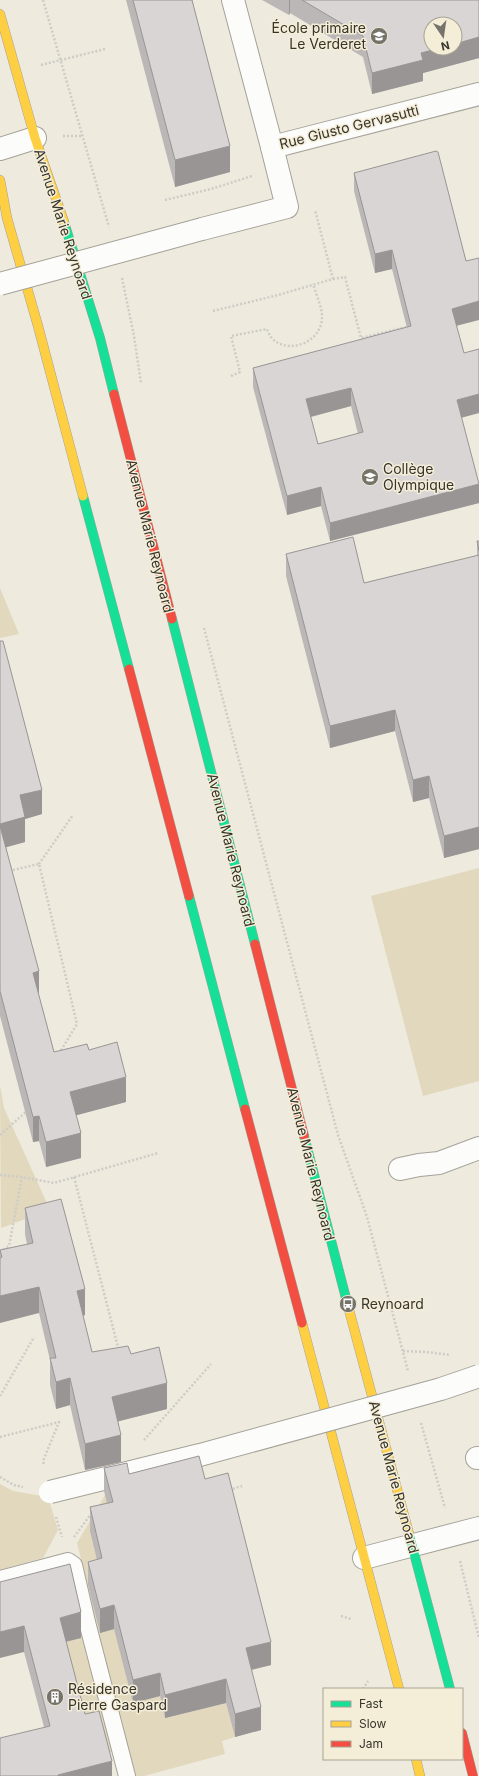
<svg xmlns="http://www.w3.org/2000/svg" width="479" height="1776" font-family="Inter,sans-serif">
  <style>
    .green { fill: #e1d8bd }
    .lines { fill: none; stroke-linecap: round; stroke-linejoin: round }
    .lane-casing { stroke: #a5a299; stroke-width: 18 }
    .street-casing { stroke: #a5a299; stroke-width: 24 }
    .fast-casing { stroke: #a5a299; stroke-width: 10 }
    .slow-casing { stroke: #a5a299; stroke-width: 10 }
    .jam-casing { stroke: #a5a299; stroke-width: 10 }
    .path { stroke: #cdccc7; stroke-width: 2.5; stroke-dasharray: 2 2; stroke-linecap: butt }
    .lane { stroke: #fcfcfa; stroke-width: 16 }
    .street { stroke: #fcfcfa; stroke-width: 22 }
    .fast { stroke: #16e098; stroke-width: 9 }
    .slow { stroke: #ffcf43; stroke-width: 9 }
    .jam { stroke: #f24e42; stroke-width: 9 }
    .street-bridge-casing { stroke: #a5a299; stroke-width: 24; stroke-linecap: butt }
    .street-bridge { stroke: #fcfcfa; stroke-width: 22 }
    .wall { fill: #bbb7b6; fill-rule: evenodd }
    .shaded-wall { fill: #989594 }
    .building { fill: #d9d5d4; stroke: #989594; fill-rule: evenodd }
    .labels { text-anchor: middle; stroke-width: 3; stroke-linejoin: round; paint-order: stroke }
    .poi-label { font-size: 14px; fill: #36342b; stroke: #f4edd8; text-anchor: start }
    .street-label { font-size: 14px; fill: #36342b; stroke: #f4edd8 }
  </style>
  <rect width="100%" height="100%" fill="#eeeade"/>
  <g class="green">
    <path d="M0,588L19,634L0,638Z"/>
    <path d="M479,868V1081L423,1096L371,896Z"/>
    <path d="M0,1086L4,1108L50,1210L1,1228Z"/>
    <path d="M0,1484L13,1491L48,1497L58,1530L43,1558L0,1570Z"/>
    <path d="M110,1486L113,1525L133,1703L160,1696L165,1718L226,1703L235,1737L222,1741L225,1754L144,1776H134L95,1632L89,1590L77,1543L93,1516L103,1514L100,1504Z"/>
    <path d="M82,1632L115,1751L104,1754L85,1740L60,1643L71,1635Z"/>
  </g>
  <g class="lines">
    <defs>
      <path id="lane" d="M0,1579L68,1561L74,1565L87,1622L127,1776"/>
      <g id="street">
        <path d="M233,0L272,147"/>
        <path d="M0,149L35,138"/>
        <path d="M202,229L287,207L272,147L479,94"/>
        <path d="M400,1169L419,1165L439,1163L479,1148"/>
        <path d="M477,1458H479"/>
        <path d="M364,1558L479,1528"/>
      </g>
      <g id="fast">
        <path d="M64,222L100,338L114,394"/>
        <path d="M83,496L129,669"/>
        <path d="M172,619L255,944"/>
        <path d="M189,896L245,1109"/>
        <path d="M304,1136L348,1306"/>
        <path d="M409,1534L450,1689"/>
      </g>
      <g id="slow">
        <path d="M0,14L35,138L64,222"/>
        <path d="M0,180L7,218L38,326L83,496"/>
        <path d="M348,1306L409,1534"/>
        <path d="M302,1323L399,1689"/>
        <path d="M416,1759L420,1776"/>
      </g>
      <g id="jam">
        <path d="M114,394L172,619"/>
        <path d="M129,669L189,896"/>
        <path d="M255,944L304,1136"/>
        <path d="M245,1109L302,1323"/>
        <path d="M462,1733L473,1776"/>
      </g>
    </defs>
    <use href="#lane" class="lane-casing"/>
    <use href="#street" class="street-casing"/>
    <use href="#fast" class="fast-casing"/>
    <use href="#slow" class="slow-casing"/>
    <use href="#jam" class="jam-casing"/>
    <g class="path">
      <path d="M43,0L109,227"/>
      <path d="M41,65L105,49"/>
      <path d="M63,136H83"/>
      <path d="M165,200L211,189L252,176"/>
      <path d="M122,278L134,336L141,383"/>
      <path d="M333,279L345,277L361,338L406,327"/>
      <path d="M213,311L278,295L333,279L315,210"/>
      <path d="M231,376L240,372L231,336L267,329C276,358 322,347 322,317C322,307 316,294 313,284"/>
      <path d="M204,628L338,1135L367,1217L408,1371"/>
      <path d="M39,864L73,815"/>
      <path d="M9,871L39,864L77,1024L60,1052"/>
      <path d="M0,1135L27,1111"/>
      <path d="M0,1175L22,1177L54,1183L158,1153"/>
      <path d="M74,1177L119,1351"/>
      <path d="M0,1252L9,1246L22,1177"/>
      <path d="M403,1351L427,1352L450,1355"/>
      <path d="M0,1396L34,1337"/>
      <path d="M421,1423L445,1508"/>
      <path d="M0,1437L59,1422L43,1461L44,1466"/>
      <path d="M144,1440L211,1364"/>
      <path d="M0,1477L14,1485L23,1487"/>
      <path d="M229,1490L242,1486"/>
      <path d="M56,1517L62,1537"/>
      <path d="M74,1537L91,1514"/>
      <path d="M460,1561L479,1638"/>
      <path d="M341,1616L351,1619"/>
      <path d="M363,1689L368,1681"/>
    </g>
    <use href="#lane" class="lane"/>
    <use href="#street" class="street"/>
    <use href="#fast" class="fast"/>
    <use href="#slow" class="slow"/>
    <use href="#jam" class="jam"/>
    <defs>
      <g id="street-bridge">
        <path d="M0,284L202,229"/>
        <path d="M50,1492L200,1455L441,1389L479,1376"/>
      </g>
    </defs>
    <use href="#street-bridge" class="street-bridge-casing"/>
    <use href="#street-bridge" class="street-bridge"/>
  </g>
  <g class="wall">
    <path d="M126,0H192L230,172L175,187Z"/>
    <path d="M262,0H479V58L423,73V81L372,94L363,57L290,13L289,15Z"/>
    <path d="M354,173L457,326L461,417L479,503L330,541L321,506L287,515L253,387V368L407,328L392,269L375,273L354,191ZM351,406L358,434L318,444L311,417Z"/>
    <path d="M477,541H479V849L444,858L429,798L413,802L395,731L330,748L286,576V554L364,583L477,556Z"/>
    <path d="M0,641L42,814L25,819V842L6,847L39,996L54,1052L89,1050L126,1102L76,1115L81,1158L46,1167L39,1141L33,1142L0,1016Z"/>
    <path d="M25,1208L85,1315L83,1316L92,1352L131,1354L167,1409L118,1421L121,1462L85,1470L70,1405L56,1409L50,1385V1360L39,1313L0,1257V1250L27,1244L25,1234Z"/>
    <path d="M104,1468L129,1474L205,1479L271,1665L252,1670L261,1730L235,1737L226,1703L165,1718L160,1696L133,1703L114,1629L100,1633L88,1585V1562L97,1560L90,1531V1507L107,1503L104,1491Z"/>
    <path d="M0,1582L81,1638L66,1642L85,1714L112,1776L44,1727L24,1652Z"/>
  </g>
  <g class="shaded-wall">
    <path d="M289,0H290V13L289,15Z"/>
    <path d="M479,37V58L423,73V81L372,94V73L421,53L440,48H455V44Z"/>
    <path d="M230,146V172L175,187V160Z"/>
    <path d="M392,250V269L375,273V254Z"/>
    <path d="M479,301V320L452,327V309Z"/>
    <path d="M351,388V406L306,418V399Z"/>
    <path d="M479,394V413L457,419V400Z"/>
    <path d="M479,484V503L330,541V523Z"/>
    <path d="M321,487V506L287,515V496Z"/>
    <path d="M395,710V731L330,748V726Z"/>
    <path d="M429,776V798L413,802V780Z"/>
    <path d="M42,790V814L25,819V842L0,849V824L20,795Z"/>
    <path d="M479,827V849L444,858V836Z"/>
    <path d="M39,971V996L33,973Z"/>
    <path d="M126,1077V1102L70,1117V1092Z"/>
    <path d="M39,1116V1141L33,1142V1117Z"/>
    <path d="M81,1133V1158L46,1167V1142Z"/>
    <path d="M39,1287V1313L0,1323V1296Z"/>
    <path d="M85,1289V1315L77,1317V1291Z"/>
    <path d="M70,1378V1405L56,1409V1382Z"/>
    <path d="M167,1383V1409L112,1423V1397Z"/>
    <path d="M121,1435V1462L85,1470V1444Z"/>
    <path d="M114,1605V1629L100,1633V1609Z"/>
    <path d="M81,1612V1638L60,1643V1618Z"/>
    <path d="M24,1626V1652L0,1658V1632Z"/>
    <path d="M271,1642V1665L246,1671V1648Z"/>
    <path d="M160,1673V1696L133,1703V1680Z"/>
    <path d="M226,1679V1703L165,1718V1695Z"/>
    <path d="M261,1707V1730L235,1737V1714Z"/>
    <path d="M112,1761V1776H58V1775Z"/>
  </g>
  <g class="building">
    <path d="M133,0H192L230,146L175,160Z"/>
    <path d="M302,0H479V37L455,44V24H431V48H440L421,53L423,60L372,73L363,36Z"/>
    <path d="M436,151L438,152L466,261L479,258V301L452,309L464,353L479,349V394L457,400L479,484L330,523L321,487L287,496L253,368L411,326L392,250L375,254L354,173ZM351,388L363,432L318,444L306,399Z"/>
    <path d="M353,537L364,583L479,555V827L444,836L429,776L413,780L395,710L330,726L286,554Z"/>
    <path d="M477,541H479V551Z"/>
    <path d="M0,641H3L42,790L20,795L25,817L0,824Z"/>
    <path d="M0,826L39,971L33,973L54,1052L87,1044L89,1050L117,1042L126,1077L70,1092L81,1133L46,1142L39,1116L33,1117L0,991Z"/>
    <path d="M61,1199L85,1289L77,1291L92,1352L128,1346L131,1354L159,1347L167,1383L112,1397L121,1435L85,1444L70,1378L56,1382L50,1358H56L39,1287L0,1296V1258L2,1257L0,1250L33,1243L25,1208Z"/>
    <path d="M199,1456L205,1479L228,1473L271,1642L246,1648L261,1707L235,1714L226,1679L165,1695L160,1673L133,1680L114,1605L100,1609L88,1562L102,1558L90,1507L113,1502L104,1468L127,1463L129,1474Z"/>
    <path d="M70,1564L81,1612L60,1618L85,1714L99,1711L112,1761L58,1775V1776H0V1738L50,1726L24,1626L0,1632V1582Z"/>
  </g>
  <defs>
    <symbol id="school-disc" viewBox="-11 -11 22 22"><circle r="9.5" fill="#76746a" stroke="#f4edd8"/><path d="M0-5L7-2L0 1L-7-2ZM-4 1L0 2.5L4 1V4Q0 6-4 4Z" fill="#fff"/></symbol>
    <symbol id="bus-disc" viewBox="-11 -11 22 22"><circle r="9.5" fill="#76746a" stroke="#f4edd8"/><path d="M-5-6H5V4H4V6H2V4H-2V6H-4V4H-5ZM-3.5-4V0h7V-4ZM-3.5 1.2v1.5H-2V1.2ZM2 1.2v1.5H3.5V1.2Z" fill="#fff"/></symbol>
    <symbol id="building-disc" viewBox="-11 -11 22 22"><circle r="9.5" fill="#76746a" stroke="#f4edd8"/><path d="M-4-6H4V6H1V3H-1V6H-4ZM-2.5-4.3h1.7v1.8h-1.7ZM.8-4.3h1.7v1.8H.8ZM-2.5-1h1.7V.8h-1.7ZM.8-1h1.7V.8H.8Z" fill="#fff"/></symbol>
  </defs>
  <g fill-rule="evenodd">
    <use href="#school-disc" x="369" y="26" width="20" height="20"/>
    <use href="#school-disc" x="360" y="467" width="20" height="20"/>
    <use href="#bus-disc" x="338" y="1294" width="20" height="20"/>
    <use href="#building-disc" x="45" y="1687" width="20" height="20"/>
  </g>
  <g class="labels">
    <g class="poi-label">
      <text x="366" y="33" text-anchor="end">École primaire<tspan x="366" dy="16">Le Verderet</tspan></text>
      <text x="383" y="474">Collège<tspan x="383" dy="16">Olympique</tspan></text>
      <text x="361" y="1309">Reynoard</text>
      <text x="68" y="1694">Résidence<tspan x="68" dy="16">Pierre Gaspard</tspan></text>
    </g>
    <g class="street-label">
      <text transform="translate(349 127) rotate(-14)" y="5">Rue Giusto Gervasutti</text>
      <text transform="translate(63 224) rotate(72)" y="5">Avenue Marie Reynoard</text>
      <text transform="translate(150 536) rotate(76)" y="5">Avenue Marie Reynoard</text>
      <text transform="translate(231 850) rotate(76)" y="5">Avenue Marie Reynoard</text>
      <text transform="translate(311 1164) rotate(76)" y="5">Avenue Marie Reynoard</text>
      <text transform="translate(394 1477) rotate(75)" y="5">Avenue Marie Reynoard</text>
    </g>
  </g>
  <rect x="323" y="1688" width="140" height="72" fill="#f4edd8" stroke="#a8a393"/>
  <rect x="331" y="1701" width="20" height="6" fill="#16e098" stroke="#a8a393"/>
  <text x="359" y="1708" font-size="12" fill="#36342b">Fast</text>
  <rect x="331" y="1721" width="20" height="6" fill="#ffcf43" stroke="#a8a393"/>
  <text x="359" y="1728" font-size="12" fill="#36342b">Slow</text>
  <rect x="331" y="1741" width="20" height="6" fill="#f24e42" stroke="#a8a393"/>
  <text x="359" y="1748" font-size="12" fill="#36342b">Jam</text>
  <g transform="translate(443 36) rotate(167)"><circle r="19" fill="#f4edd8" stroke="#a8a393"/>
  <path d="M0-3L7 15L0 10L-7 15Z" fill="#76746a"/>
  <text y="-6" font-size="11" font-weight="bold" text-anchor="middle" fill="#36342b">N</text>
  </g>
</svg>
